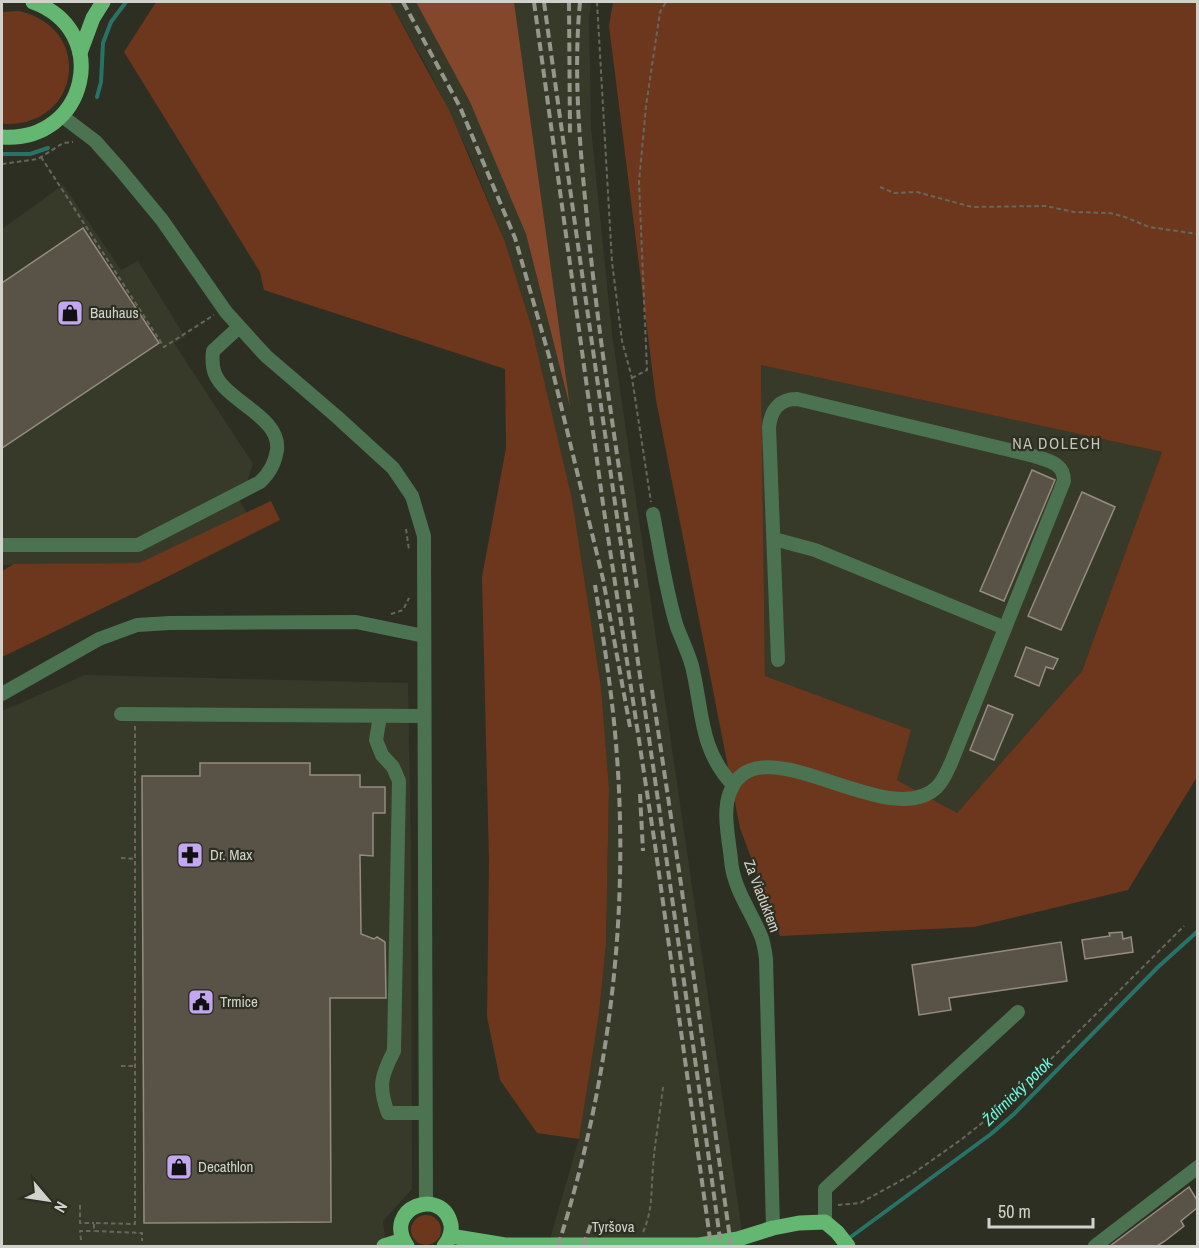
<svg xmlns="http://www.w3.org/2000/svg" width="1199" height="1248" font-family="'Archivo Narrow',sans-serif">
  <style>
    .built { fill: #383a29 }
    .green { fill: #6c371d; fill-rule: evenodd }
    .forest { fill: #85472b }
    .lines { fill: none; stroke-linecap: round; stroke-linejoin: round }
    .stream { stroke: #287368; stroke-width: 4 }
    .building { fill: #595246; stroke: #958c7f; stroke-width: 1.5 }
    .path { stroke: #66685d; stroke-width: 2; stroke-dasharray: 4.5 3; stroke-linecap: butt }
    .minor { stroke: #4b7351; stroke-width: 14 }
    .major { stroke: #63b771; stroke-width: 15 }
    .rail { stroke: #95978d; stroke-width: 4; stroke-dasharray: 9 4.5; stroke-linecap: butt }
    .labels { text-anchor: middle; stroke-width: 4.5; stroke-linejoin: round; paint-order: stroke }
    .poi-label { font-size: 15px; fill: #d1d2cb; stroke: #2d2f22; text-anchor: start }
    .street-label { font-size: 15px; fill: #d1d2cb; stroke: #2d2f22 }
    .neighbourhood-label { font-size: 16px; letter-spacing: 1.5px; fill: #c3c5b6; stroke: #2d2f22 }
    .water-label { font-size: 16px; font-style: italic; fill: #6ef7e2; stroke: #2d2f22 }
  </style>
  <rect width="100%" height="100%" fill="#2d2f22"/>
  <g class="built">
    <path d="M390,2H416L470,102L491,147L526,234L568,398L514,2H591L589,19L591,128L612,334L744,1246H548L579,1139L599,1014L606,944L609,788L601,687L572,499L531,325L505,242L470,156L428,69Z"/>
    <path d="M63,185L121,270L138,261L185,337L174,343L253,464L240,502L247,513L139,563L2,565V229Z"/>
    <path d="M761,365L1162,452L1082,671L957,813L897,780L910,730L765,676Z"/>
    <path d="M85,675L408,683L411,853L412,1189L383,1221L386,1246H2V711Z"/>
  </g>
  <g class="green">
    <path d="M156,2H390L450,112L505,242L531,325L572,499L601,687L609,788L606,944L599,1014L579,1139L537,1133L500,1080L487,1017L489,861L482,577L506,448L505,369L264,290L260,272L124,52Z"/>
    <path d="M613,2H1197V777L1128,890L974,927L780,936L740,828L656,400L609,26ZM761,365L1162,452L1082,671L957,813L897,780L911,730L765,676Z"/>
    <path d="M19,11C94,28 81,126 5,124L2,123V12Z"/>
    <path d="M271,501L280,520L159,581L2,657V571L14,564L139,563Z"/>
    <circle cx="426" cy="1230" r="15"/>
  </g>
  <path class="forest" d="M416,2H514L570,407L526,234L470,102Z"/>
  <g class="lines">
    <g class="stream">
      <path d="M97,97L101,82L103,43L111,22L126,2"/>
      <path d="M2,154H30L48,148"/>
      <path d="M848,1239L991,1134L1014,1114L1158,967L1198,931"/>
    </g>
  </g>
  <g class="building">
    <path d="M83,228L159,343L2,448V283Z"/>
    <path d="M1032,470L1055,480L1004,601L980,591Z"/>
    <path d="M1082,492L1115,507L1061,630L1028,616Z"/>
    <path d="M1026,647L1058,659L1053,669L1046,667L1039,686L1015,676Z"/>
    <path d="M988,705L1013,715L994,760L970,750Z"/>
    <path d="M200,763H310V775H360V787H385V813H373V856L360,855L361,934L374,939L377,937L385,942L386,998H330L331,1222L144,1223L142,776H200Z"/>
    <path d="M1122,932L1123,939L1131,937L1133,952L1085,959L1082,940L1110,936L1109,933Z"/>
    <path d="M1061,942L1067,981L949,998L951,1010L919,1015L912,965Z"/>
    <path d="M1189,1187L1197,1200V1208L1181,1221L1184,1226L1165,1241L1157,1246H1110Z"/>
  </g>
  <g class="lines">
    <g class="path">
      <path d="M597,2L612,262L622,341L632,378L651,502"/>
      <path d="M41,157L164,347L214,315"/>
      <path d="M2,164L38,159L63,143L73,142"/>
      <path d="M880,187L894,193L917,192L972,207L1046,206L1074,212L1110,213L1125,217L1149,227L1198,234"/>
      <path d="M632,378L647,370L639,182L646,106L660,12L666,2"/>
      <path d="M406,529L409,550"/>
      <path d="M391,614L403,610L409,598"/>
      <path d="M135,726V1224L94,1223V1231L142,1233V1241"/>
      <path d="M121,858L135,859"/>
      <path d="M121,1066H135"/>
      <path d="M80,1205V1223H94"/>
      <path d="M838,1205L860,1203L911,1175L962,1139L1006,1104L1184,926"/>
      <path d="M643,1232C653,1210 651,1190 653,1167C655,1140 660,1114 663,1087"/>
      <path d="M81,1240L80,1231H94"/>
    </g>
    <g class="minor">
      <path d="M62,116L95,141L119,168L162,220L226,312L266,356L336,416L393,468L412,496L424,536L426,1204"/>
      <path d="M653,514C660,550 666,592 677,627C682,640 688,652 692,666C703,711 699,749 733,785"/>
      <path d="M774,539L815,550L1005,628"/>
      <path d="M2,545H138L260,482C270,473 275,463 277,450C281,417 227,402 215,374C212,366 212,359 213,351L239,327"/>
      <path d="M2,694L99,639L137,625L170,623L356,622L424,636"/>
      <path d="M121,714L423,716"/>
      <path d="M380,716L376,740L382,755L393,767L399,781L394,1051C381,1076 378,1086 388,1113H425"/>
      <path d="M825,1222V1189L1018,1012"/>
      <path d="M773,1228L766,959C765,951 764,943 761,936C751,911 733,888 731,860C729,839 722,812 730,792C758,719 889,835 937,787C944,780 947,771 951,763L1064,481C1064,463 1049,461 1034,456L797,399C779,399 771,410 769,427L778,660"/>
      <path d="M1095,1246L1198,1167"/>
    </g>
    <g class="major">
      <path d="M80,53L93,18L103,2"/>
      <path d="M2,137C87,143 113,31 33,2"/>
      <path d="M450,1236L505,1245H699L738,1239L773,1228L799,1223L825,1222L837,1232L848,1246"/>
      <path d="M384,1246L403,1240"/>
      <path d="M407,1246C381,1208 443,1185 451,1225C452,1233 449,1240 444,1246"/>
    </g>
    <g class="rail">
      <path d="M403,2L460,107L515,238L549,356L603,579L630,727"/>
      <path d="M534,2L603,504L655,845L711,1246"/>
      <path d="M544,2C601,417 664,831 721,1246"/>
      <path d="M569,2L570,134"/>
      <path d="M580,2C573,74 580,147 587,219C599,343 619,466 637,589"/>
      <path d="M652,690L681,884L731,1246"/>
      <path d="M640,794L643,851"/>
      <path d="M558,1246C608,1089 629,921 617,757C613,699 604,642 595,585"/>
      <path d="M583,1246L591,1224"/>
    </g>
  </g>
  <defs>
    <symbol id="shop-square" viewBox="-11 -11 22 22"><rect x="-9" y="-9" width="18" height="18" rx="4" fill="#c4a7f1" stroke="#2d2f22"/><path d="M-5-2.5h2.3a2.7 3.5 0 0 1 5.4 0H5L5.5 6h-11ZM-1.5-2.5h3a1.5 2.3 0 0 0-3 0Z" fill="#111"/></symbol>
    <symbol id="pharmacy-square" viewBox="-11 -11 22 22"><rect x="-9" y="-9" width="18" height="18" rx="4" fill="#c4a7f1" stroke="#2d2f22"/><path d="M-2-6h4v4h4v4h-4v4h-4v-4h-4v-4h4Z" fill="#111"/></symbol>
    <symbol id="civic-square" viewBox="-11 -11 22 22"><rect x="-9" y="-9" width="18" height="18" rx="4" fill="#c4a7f1" stroke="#2d2f22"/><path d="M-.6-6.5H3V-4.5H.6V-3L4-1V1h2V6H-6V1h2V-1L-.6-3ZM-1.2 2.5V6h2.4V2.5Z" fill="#111"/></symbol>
  </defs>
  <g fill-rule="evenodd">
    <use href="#shop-square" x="55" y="298" width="30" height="30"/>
    <use href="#pharmacy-square" x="175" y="840" width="30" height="30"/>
    <use href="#civic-square" x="186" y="987" width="30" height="30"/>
    <use href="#shop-square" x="164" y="1152" width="30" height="30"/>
  </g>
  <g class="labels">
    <g class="poi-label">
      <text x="90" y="318">Bauhaus</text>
      <text x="210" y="860">Dr. Max</text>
      <text x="220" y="1007">Trmice</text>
      <text x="198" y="1172">Decathlon</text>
    </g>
    <g class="street-label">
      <text transform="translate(762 896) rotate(69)" y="5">Za Viaduktem</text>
      <text x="613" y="1232">Tyršova</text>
    </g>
    <g class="neighbourhood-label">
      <text x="1057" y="449">NA DOLECH</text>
    </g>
    <g class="water-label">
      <text transform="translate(1017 1091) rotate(-44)" y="6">Ždírnický potok</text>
    </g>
  </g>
  <rect width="1199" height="1248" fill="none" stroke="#d1d2cb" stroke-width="6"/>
  <g transform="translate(48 1200) rotate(119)" stroke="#2d2f22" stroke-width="4.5" paint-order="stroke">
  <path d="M0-4.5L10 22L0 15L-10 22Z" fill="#d1d2cb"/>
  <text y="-9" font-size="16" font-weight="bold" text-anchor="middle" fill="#d1d2cb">N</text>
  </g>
  <path d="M989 1218v9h104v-9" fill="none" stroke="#d1d2cb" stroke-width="3"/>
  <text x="998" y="1218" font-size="18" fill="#d1d2cb" stroke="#2d2f22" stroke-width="4.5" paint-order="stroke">50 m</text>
</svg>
